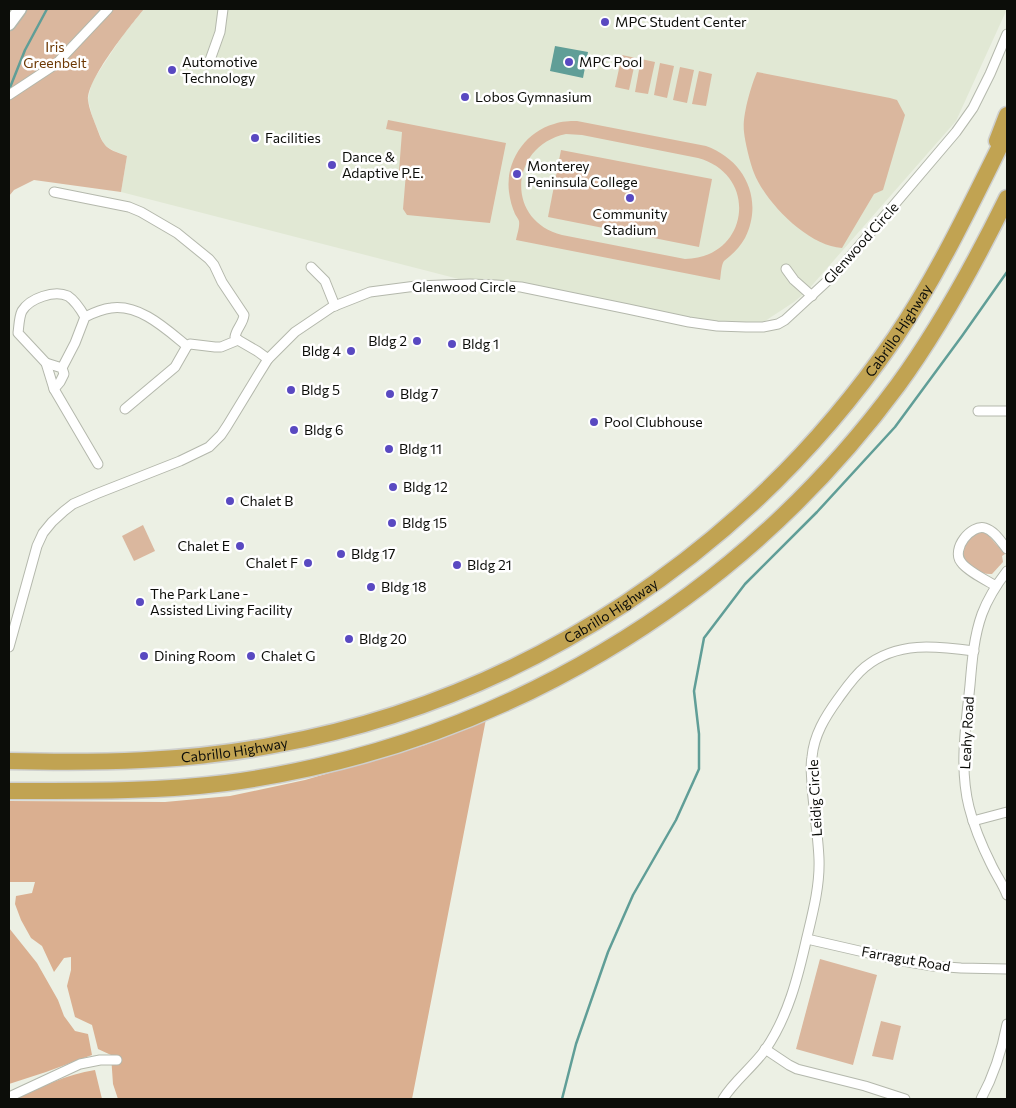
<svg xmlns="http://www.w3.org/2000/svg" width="1016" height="1108" font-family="Commissioner,sans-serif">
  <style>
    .built { fill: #e1e8d4 }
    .green { fill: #dab79e; fill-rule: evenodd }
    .forest { fill: #daaf90 }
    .water { fill: #609e97 }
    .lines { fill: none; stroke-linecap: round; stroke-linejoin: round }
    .stream { stroke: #609e97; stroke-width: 2.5 }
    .street-casing { stroke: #b4b8ac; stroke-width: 11 }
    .secondary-casing { stroke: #b4b8ac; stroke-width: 15 }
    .highway-casing { stroke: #cecfce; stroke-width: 19 }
    .street { stroke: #fff; stroke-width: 9 }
    .secondary { stroke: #fff; stroke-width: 12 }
    .highway { stroke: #c1a352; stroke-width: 16 }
    .poi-dot { fill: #5949c1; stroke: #fff; stroke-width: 2 }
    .labels { text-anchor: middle; stroke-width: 5; stroke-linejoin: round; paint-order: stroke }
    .poi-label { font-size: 14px; fill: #0c0d09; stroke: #fff; text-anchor: start }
    .park-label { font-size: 14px; fill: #6d3803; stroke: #fff }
    .street-label { font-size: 14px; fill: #0c0d09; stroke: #fff }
  </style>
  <rect width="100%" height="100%" fill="#ecf0e4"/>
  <path class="built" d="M144,9H1007L956,121L807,291L794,302L756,327L696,323L639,311L482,285L121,192L127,156L114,151L104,145L92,116L88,99L92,82L125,32Z"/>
  <g class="green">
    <path d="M9,9H144C130,26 87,79 88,100C89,109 93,118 96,126C104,147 104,148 127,156L121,192L34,180L14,190L9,196Z"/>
    <path d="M622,55L636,58L629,90L615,87Z"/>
    <path d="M641,59L655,62L648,94L635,92Z"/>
    <path d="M660,63L674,66L667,98L654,95Z"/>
    <path d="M680,67L694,70L687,103L673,100Z"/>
    <path d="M699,71L712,74L706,106L692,104Z"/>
    <path d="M757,72L890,98L897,100L905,115L883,190L874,194L842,248C808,246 766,203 754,173C750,163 745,142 744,132C742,116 751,86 757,72Z"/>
    <path d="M388,120L506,143L490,223L407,215L403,209L406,173L399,171L402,132L386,129Z"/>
    <path d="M577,121L706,146C745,160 764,200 745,238C741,245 736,251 730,256C728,258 726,259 724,261C721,265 721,275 720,280L516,240C517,235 520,226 519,221C518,218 516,216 515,214C512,207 510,200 509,192C505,162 525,132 554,124C562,121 569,121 577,121ZM566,134L582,135L698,158C760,175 749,258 685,259L562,235C505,221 509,146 566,134Z"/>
    <path d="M561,150L712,179L699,247L548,217Z"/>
    <path d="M143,525L155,551L134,561L122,536Z"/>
    <path d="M979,532L985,533L988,535L1005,554L1002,556L1003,562L992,574C981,575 968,566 962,557V548L974,533Z"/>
    <path d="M820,959L877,975L853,1065L796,1049Z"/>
    <path d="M881,1021L901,1026L893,1060L872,1056Z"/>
  </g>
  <g class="forest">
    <path d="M486,719L412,1099H118L113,1084L111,1055L98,1049L92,1025L75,1017L67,986L71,970V957L64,958L54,972L42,946L31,938L21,920L15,904L16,896L32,893L35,882H9V801L165,802L230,796L305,780L425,745Z"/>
    <path d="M9,928L37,963L58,1000L64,1016L75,1031L88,1034L92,1055L46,1072L9,1084Z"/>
    <path d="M95,1070L102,1099H14C39,1088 67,1074 95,1070Z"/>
  </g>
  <path class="water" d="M555,46L588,52L583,78L550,71Z"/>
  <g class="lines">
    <g class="stream">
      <path d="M9,90L25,50L47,9"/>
      <path d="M562,1099L576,1044L608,952L633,895L676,820L699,769V734L694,691L704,638L745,584L817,512L895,427L962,336L1007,272"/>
    </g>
    <defs>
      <g id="street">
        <path d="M210,60L220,32L223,9"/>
        <path d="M9,95L56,64L108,9"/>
        <path d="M54,192L129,207L141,212L177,233L209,259L214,265L222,282L244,315C243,324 236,329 235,337L238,340L221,347H215L190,344L187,346L175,367L125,409"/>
        <path d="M311,267L325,281L335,306"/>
        <path d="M786,269L794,280L812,296"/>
        <path d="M85,317C81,310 74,300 68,296C54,290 30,298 22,311C19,317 19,326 18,333L46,363L54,389L98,464"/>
        <path d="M238,340L257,351L268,359"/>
        <path d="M46,363L62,368L64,374L60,382L54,389"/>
        <path d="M62,368L75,343L85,317C93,313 102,309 111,308C140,304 166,329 187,346"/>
        <path d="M978,411H1007"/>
        <path d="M1007,571C997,584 988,598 982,614C974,636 972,661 970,685C966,725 959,767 969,807C974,827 982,846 991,864C996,875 1003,884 1007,895"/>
        <path d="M996,586C986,580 967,571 961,562C951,549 971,524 985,528C995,531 1001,542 1007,549"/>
        <path d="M9,647L37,546L43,533L52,522L64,511L73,504L96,494L180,461L209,447L221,435L227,426L255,380L268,359L295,332L332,307L370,292L416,286L470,284L496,285L521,287L628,309L689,322L717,326L746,327H763L778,324L785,320L837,272L956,132L973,108L990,74L1007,34"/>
        <path d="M973,821L1007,812"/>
        <path d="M807,939L903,961L933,966L961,968L1007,969"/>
        <path d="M765,1049L789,1065L797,1069L865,1086L905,1099"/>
        <path d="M9,1097L80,1064L100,1060H117"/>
        <path d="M723,1099C734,1081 752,1068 765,1050C788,1017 798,977 807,937C813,912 820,885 819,859C818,835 814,811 812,787C812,777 810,767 812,757C814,735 825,717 838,699C846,688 854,676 865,667C897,641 936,646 974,651"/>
        <path d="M981,1099C994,1075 1002,1050 1007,1024"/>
      </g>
      <path id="secondary" d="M9,24L20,9"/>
      <g id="highway">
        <path d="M997,141L1007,115"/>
        <path id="s1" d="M9,761C98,763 186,762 274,745C527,699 750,549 895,338C939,273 972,202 1007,132"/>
        <path d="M9,791C82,791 154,792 226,783C495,747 737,603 898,385C941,326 975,263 1007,198"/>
      </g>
    </defs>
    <use href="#street" class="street-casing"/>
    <use href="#secondary" class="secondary-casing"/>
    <use href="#highway" class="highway-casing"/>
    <use href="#street" class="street"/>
    <use href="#secondary" class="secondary"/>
    <use href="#highway" class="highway"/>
  </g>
  <g class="poi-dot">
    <circle cx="605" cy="22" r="5"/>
    <circle cx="569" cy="62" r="5"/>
    <circle cx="172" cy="70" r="5"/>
    <circle cx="465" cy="97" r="5"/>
    <circle cx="255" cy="138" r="5"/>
    <circle cx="332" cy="165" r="5"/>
    <circle cx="517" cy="174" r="5"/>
    <circle cx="630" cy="198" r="5"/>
    <circle cx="417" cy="341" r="5"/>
    <circle cx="452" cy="344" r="5"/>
    <circle cx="351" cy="351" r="5"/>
    <circle cx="291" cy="390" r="5"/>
    <circle cx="390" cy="394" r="5"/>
    <circle cx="594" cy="422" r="5"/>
    <circle cx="294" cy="430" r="5"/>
    <circle cx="389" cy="449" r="5"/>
    <circle cx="393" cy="487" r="5"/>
    <circle cx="230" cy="501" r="5"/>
    <circle cx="392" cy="523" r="5"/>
    <circle cx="240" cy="546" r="5"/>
    <circle cx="341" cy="554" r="5"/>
    <circle cx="308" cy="563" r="5"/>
    <circle cx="457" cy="565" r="5"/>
    <circle cx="371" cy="587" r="5"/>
    <circle cx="140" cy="602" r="5"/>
    <circle cx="349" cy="639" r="5"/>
    <circle cx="144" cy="656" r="5"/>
    <circle cx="251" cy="656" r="5"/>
  </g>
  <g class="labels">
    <g class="poi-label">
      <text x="615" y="27">MPC Student Center</text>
      <text x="182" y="67">Automotive<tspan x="182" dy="16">Technology</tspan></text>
      <text x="579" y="67">MPC Pool</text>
      <text x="475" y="102">Lobos Gymnasium</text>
      <text x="265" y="143">Facilities</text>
      <text x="342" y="162">Dance &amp;<tspan x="342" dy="16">Adaptive P.E.</tspan></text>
      <text x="527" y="171">Monterey<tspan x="527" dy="16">Peninsula College</tspan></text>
      <text x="630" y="219" text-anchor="middle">Community<tspan x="630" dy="16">Stadium</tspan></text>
      <text x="407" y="346" text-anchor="end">Bldg 2</text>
      <text x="462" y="349">Bldg 1</text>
      <text x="341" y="356" text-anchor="end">Bldg 4</text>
      <text x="301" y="395">Bldg 5</text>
      <text x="400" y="399">Bldg 7</text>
      <text x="604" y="427">Pool Clubhouse</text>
      <text x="304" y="435">Bldg 6</text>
      <text x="399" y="454">Bldg 11</text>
      <text x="403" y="492">Bldg 12</text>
      <text x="240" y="506">Chalet B</text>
      <text x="402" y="528">Bldg 15</text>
      <text x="230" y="551" text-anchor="end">Chalet E</text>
      <text x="351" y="559">Bldg 17</text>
      <text x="298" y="568" text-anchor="end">Chalet F</text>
      <text x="467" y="570">Bldg 21</text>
      <text x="381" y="592">Bldg 18</text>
      <text x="150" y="599">The Park Lane -<tspan x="150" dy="16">Assisted Living Facility</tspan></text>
      <text x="359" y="644">Bldg 20</text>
      <text x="154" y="661">Dining Room</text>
      <text x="261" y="661">Chalet G</text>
    </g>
    <g class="park-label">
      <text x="55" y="52">Iris<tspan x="55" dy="16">Greenbelt</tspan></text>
    </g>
    <g class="street-label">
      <text transform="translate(861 243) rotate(-48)" y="5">Glenwood Circle</text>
      <text x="464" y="292">Glenwood Circle</text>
      <text dy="5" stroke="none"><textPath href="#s1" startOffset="1036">Cabrillo Highway</textPath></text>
      <text dy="5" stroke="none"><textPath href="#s1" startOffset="631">Cabrillo Highway</textPath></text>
      <text transform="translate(967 733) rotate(-87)" y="5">Leahy Road</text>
      <text dy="5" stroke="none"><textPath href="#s1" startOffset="226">Cabrillo Highway</textPath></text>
      <text transform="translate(815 798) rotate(-93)" y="5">Leidig Circle</text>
      <text transform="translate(906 959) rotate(10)" y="5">Farragut Road</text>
    </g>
  </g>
  <rect width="1016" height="1108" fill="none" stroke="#0c0d09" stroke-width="20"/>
</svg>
